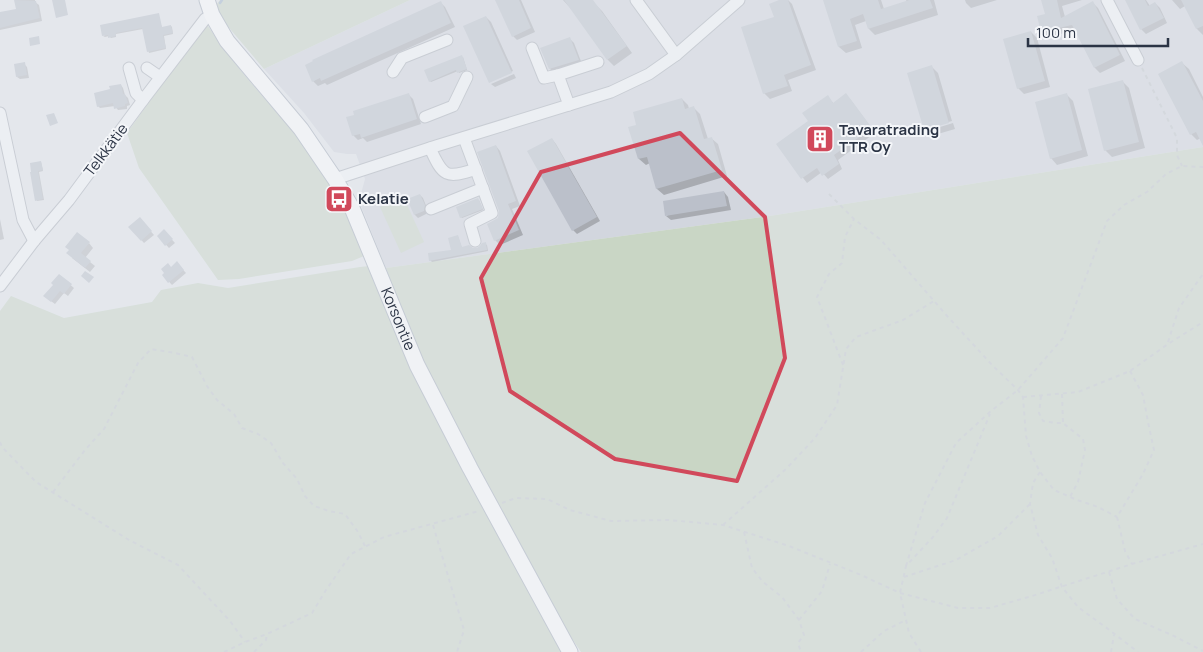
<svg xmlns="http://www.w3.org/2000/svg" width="1203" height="652" font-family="Manrope,sans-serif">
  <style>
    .built { fill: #d2d6de }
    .green { fill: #c9d6c5 }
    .shadow { fill: #0003 }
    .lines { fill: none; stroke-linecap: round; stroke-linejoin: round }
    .stream { stroke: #9fb4cc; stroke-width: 2.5 }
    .building { fill: #bbc0ca }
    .minor-casing { stroke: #a9aeb7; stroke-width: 13 }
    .major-casing { stroke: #a3abb8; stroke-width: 17 }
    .path { stroke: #c2c5cb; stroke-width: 2; stroke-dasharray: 4 4; stroke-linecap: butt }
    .minor { stroke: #f7f8fa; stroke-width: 11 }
    .major { stroke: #fff; stroke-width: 15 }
    .marked { fill: none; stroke: #d1495b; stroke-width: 4; stroke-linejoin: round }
    .labels { text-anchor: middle; stroke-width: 4; stroke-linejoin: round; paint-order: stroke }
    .poi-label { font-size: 15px; font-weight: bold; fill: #2b3445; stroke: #f4f6f9; text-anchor: start }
    .street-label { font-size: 15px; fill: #2b3445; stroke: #f4f6f9 }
  </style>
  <rect width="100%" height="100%" fill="#e4e7ec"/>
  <path class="built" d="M410,0H1203V147L776,215L386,268L359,201L365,179L356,154H347L334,152L304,113L264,69Z"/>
  <g class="green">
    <path d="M220,0H410L264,69L225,23L216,5Z"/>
    <path d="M208,26C244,82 295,127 332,182C345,204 356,232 364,256L352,261L239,279L218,280L139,168L127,133L202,28Z"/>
    <path d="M1203,147V652H581L563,625L499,508L425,367L401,313L386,268L776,215Z"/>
    <path d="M403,196L424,242L401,253L380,207Z"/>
    <path d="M369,266L373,280L404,350L565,652H0V311L11,296L64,318L152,302L161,290L198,283L228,288L360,267Z"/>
  </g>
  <g class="shadow">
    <path d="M15,0H35V2L39,5L42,21L0,30V13L17,10Z"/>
    <path d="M497,0H521L535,32L517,40L513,36Z"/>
    <path d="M563,0H591L602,11L632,53L614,66L608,60L575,13Z"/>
    <path d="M783,0H788L792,4L816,70L788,80L792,91L770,99L764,93L776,17Z"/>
    <path d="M825,0H881L884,9L907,2L906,0H934L938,15L875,35L869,29L866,21L855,25L862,48L846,53L839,47Z"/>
    <path d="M965,0H997L971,8L966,3Z"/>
    <path d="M1042,0H1082L1062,6L1065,17L1093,3L1098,8L1125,61L1100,73L1095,68L1076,30L1048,37L1043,32L1039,17L1046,15Z"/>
    <path d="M1126,0H1146L1150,6L1155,3L1160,8L1167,23L1146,34L1141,29Z"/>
    <path d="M1172,0H1203V35L1197,29L1185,6L1180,9Z"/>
    <path d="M441,3L445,7L455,27L327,85L325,83L318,86L313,81Z"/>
    <path d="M158,14L162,28L171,26L172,27L173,34L164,36L166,49L149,53L143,29L116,34V37L111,38L109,36L105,37L103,36Z"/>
    <path d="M486,17L491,22L513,71L490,81V83L465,27Z"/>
    <path d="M1031,32L1037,38L1050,87L1024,94L1018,88Z"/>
    <path d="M570,39L574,43L582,64L554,73L550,69Z"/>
    <path d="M463,57L467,70L459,73L458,71L431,82L430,81Z"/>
    <path d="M1182,63L1189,69L1203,97V140L1201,138L1197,140L1191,134Z"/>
    <path d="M24,64L27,67L29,78L20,79L17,77Z"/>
    <path d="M932,67L938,73L952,121L927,128V131L953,123L955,129L931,136L925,130L909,74Z"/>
    <path d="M514,74L516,78L495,87L491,84Z"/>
    <path d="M1123,82L1129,88L1145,148L1112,157L1105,150Z"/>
    <path d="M121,85L123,88L125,95L128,98L130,105L127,106V109L118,110L115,106L100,108L98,106Z"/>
    <path d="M408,94L413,99L421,124L367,142L363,138L358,140L353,135Z"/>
    <path d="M1067,95L1073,101L1088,156L1057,165L1051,158Z"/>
    <path d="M828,97L834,104L850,99L875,133L838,160L842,169L828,179L822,172L807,183L778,145L810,121Z"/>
    <path d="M682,99L688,105L689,109L694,108L700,114L708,139L711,138L718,144L727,176L664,195L657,189L650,163L646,165L639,159L638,126Z"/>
    <path d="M552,139L556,144L600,221L577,234L573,230Z"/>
    <path d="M496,146L500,151L520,206L512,209L523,235L500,245L495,240L500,211Z"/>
    <path d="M41,162L43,171L39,172L44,200L37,201L31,173Z"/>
    <path d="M724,192L728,197L731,210L671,220L666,216Z"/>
    <path d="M420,195L423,198L427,208L426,214L418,218L415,215L409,200Z"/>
    <path d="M479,200L483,210L462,218L461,217Z"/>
    <path d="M0,219L4,239L0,240Z"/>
    <path d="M140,219L154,235L144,243L130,227Z"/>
    <path d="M164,231L175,243L169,248L158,236Z"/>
    <path d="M458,237L462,248L477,250L485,244L487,245L488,251L432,262L430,260L453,251Z"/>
    <path d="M89,243L93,248L85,258L95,266L90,272L72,258Z"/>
    <path d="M177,263L186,273L172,285L163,275Z"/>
    <path d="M59,275L74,288L68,296L64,293L55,304L48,299Z"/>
  </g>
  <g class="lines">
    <path class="stream" d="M220,3L222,0"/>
  </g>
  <g class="building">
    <path d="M14,0L36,1L40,18L0,28V12L16,9Z"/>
    <path d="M52,0H65L68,15L56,18Z"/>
    <path d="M495,0H519L531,28L512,37Z"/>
    <path d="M564,0H593L627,46L607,60Z"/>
    <path d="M779,0H788L811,65L784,75L788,86L763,94L741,27L774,17L769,4Z"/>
    <path d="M823,0H878L881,9L909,0H930L933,8L868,29L863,14L850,19L857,41L838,47Z"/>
    <path d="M1041,0H1057L1061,18L1093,1L1120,55L1094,68L1072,25L1041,32L1037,16L1045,14Z"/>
    <path d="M1125,0H1145L1148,6L1155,2L1164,18L1140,30Z"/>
    <path d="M1181,0H1203V26L1196,29Z"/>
    <path d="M441,1L451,23L321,81L320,78L312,82L305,65L313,61L312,60Z"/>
    <path d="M159,13L162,27L171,25V26L173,33L163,35L166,48L147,52L142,28L116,33V36L108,38V35L102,36L100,25Z"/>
    <path d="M486,16L512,73L489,83L463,26Z"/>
    <path d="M1031,31L1045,81L1017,89L1003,39Z"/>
    <path d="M39,36L40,44L30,46L29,38Z"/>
    <path d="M570,37L579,60L549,69L540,48Z"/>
    <path d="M462,55L467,69L457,73L456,70L429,82L424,70Z"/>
    <path d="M1182,61L1203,101V146L1196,132L1190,135L1158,74Z"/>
    <path d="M25,62L27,75L16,77L14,64Z"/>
    <path d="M932,65L949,123L924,130L907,73Z"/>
    <path d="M1123,80L1139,142L1104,151L1088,89Z"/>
    <path d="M121,84L123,94H125L128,103L125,104V106L114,109L113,103L97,107L94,93L110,89L109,86Z"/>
    <path d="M409,93L417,119L361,138L360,134L352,136L346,117L354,115L353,111Z"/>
    <path d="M846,93L872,128L834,155L839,164L822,176L817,168L801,179L776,144L808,121L802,113L828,95L833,103Z"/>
    <path d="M1067,93L1082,150L1050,159L1035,102Z"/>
    <path d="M682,98L685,109L694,106L704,139L712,137L722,170L656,189L647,157L638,159L628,127L636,125L633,112Z"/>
    <path d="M54,113L58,123L50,126L46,115Z"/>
    <path d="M552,138L597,217L572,231L527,151Z"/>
    <path d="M496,145L516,201L508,204L519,230L494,241L487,224L498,218L499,211L477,152Z"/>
    <path d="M41,161L43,170L38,171L43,199L35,201L30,172H31L30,163Z"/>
    <path d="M724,191L727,206L665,216L663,201Z"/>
    <path d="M420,194L425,205L424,211L414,215L407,199Z"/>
    <path d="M478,198L483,209L460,218L456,207Z"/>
    <path d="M140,217L152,231L141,241L128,227Z"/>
    <path d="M164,229L173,239L165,246L157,236Z"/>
    <path d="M77,232L90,242L81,253L91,261L85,268L66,253L69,250L65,247Z"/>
    <path d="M458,235L462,247L469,245L473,248H477L480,246L482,243L486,242L487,250L429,261L428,253L451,250L448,238Z"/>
    <path d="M177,261L184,270L168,283L162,275L164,273L161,269L168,263L171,267Z"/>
    <path d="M85,271L94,277L89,283L81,276Z"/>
    <path d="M59,274L72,284L64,294L60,291L51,302L43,296L53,285L51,283Z"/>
  </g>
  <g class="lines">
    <defs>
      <g id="minor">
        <path d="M636,0L676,55"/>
        <path d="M1107,0L1138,60"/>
        <path d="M532,48L544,78L558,75L598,62"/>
        <path d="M129,68L136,93L143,100"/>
        <path d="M147,68L160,77"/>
        <path d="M393,72L402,58L447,40"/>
        <path d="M558,75L569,105"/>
        <path d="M0,113L23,220L34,241"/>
        <path d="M425,117L453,106L467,77"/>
        <path d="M464,138L492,213L470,224L475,241"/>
        <path d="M430,148C443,177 446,179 476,169"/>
        <path d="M335,179L436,146L611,92L649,74L676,55L739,0"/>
        <path d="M431,209L483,188"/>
        <path d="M0,286L34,241L69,200L143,100L205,19L212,15"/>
      </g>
      <g id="major">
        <path id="s1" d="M207,0L212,15L227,41L301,129L335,179L352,208L417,365L470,468L570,652"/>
      </g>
    </defs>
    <use href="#minor" class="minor-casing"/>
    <use href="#major" class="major-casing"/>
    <g class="path">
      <path d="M1142,68L1177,138V155L1182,166"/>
      <path d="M829,194L854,219L881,240L948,317L993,366L1018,390L1023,397L1026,436L1032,456L1040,472L1054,490L1077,500L1098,507L1117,517"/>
      <path d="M1168,342L1179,308L1203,274"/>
      <path d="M843,365L817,297L829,274L842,263L845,237L854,219"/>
      <path d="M1130,371L1143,395L1148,422L1154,450L1143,474L1117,517L1125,551L1132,564"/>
      <path d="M1062,394L1063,423"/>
      <path d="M1041,396L1039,413L1043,421L1056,423H1063L1083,439L1085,450L1078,482L1070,497"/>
      <path d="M1023,397L1078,392L1130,371L1168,344L1203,322"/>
      <path d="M0,442L2,447L36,482L129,540L178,565L230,621L245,642"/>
      <path d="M1040,472L1033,483L1030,504L1038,535L1052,558L1062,587L1078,607L1108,629L1138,652"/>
      <path d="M53,492L85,450L104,429L138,363L151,349L175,353L192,357L207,386L217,400L234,414L242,428L258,434L271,443L283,463L297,479L305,496L314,506L329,511L345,514L358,532L365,546"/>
      <path d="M502,503L516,498L547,499L570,510L611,521L669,520L723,525L789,546L861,575L900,593L958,608H990L1032,596L1132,564L1203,544"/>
      <path d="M433,525L464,630L457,652"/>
      <path d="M723,525L786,469L815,438L837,405L846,349L856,337L903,320L934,301"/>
      <path d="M744,532L752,568L763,582L782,597L799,620L804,635L798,643L801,652"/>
      <path d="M906,566L925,503L956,443L991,411L1018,390L1063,338L1107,221L1124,205L1147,192L1166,174L1182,166L1203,167"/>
      <path d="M1109,572L1117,599L1135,619L1174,636L1203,651"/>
      <path d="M904,577L956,560L998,536L1030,504"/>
      <path d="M799,620L822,591L830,564"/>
      <path d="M224,652L245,642L267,634L312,613L326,590L351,554L384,537L479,511"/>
      <path d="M254,652L266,640L267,634"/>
      <path d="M861,652L884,631L906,620"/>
      <path d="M921,652L909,633L900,593L906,566L933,537L947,518L990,414"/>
      <path d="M1111,652L1114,635"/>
    </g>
    <use href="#minor" class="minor"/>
    <use href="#major" class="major"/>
  </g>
  <path d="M0 0H1203V652H0ZM680,133L765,217L785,358L737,481L615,459L510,391L481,278L541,172Z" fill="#e4e7ec" fill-opacity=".55" fill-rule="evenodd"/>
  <path class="marked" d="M680,133L765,217L785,358L737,481L615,459L510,391L481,278L541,172Z"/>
  <defs>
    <symbol id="building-square" viewBox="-11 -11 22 22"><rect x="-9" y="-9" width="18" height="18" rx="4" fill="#d1495b" stroke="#f4f6f9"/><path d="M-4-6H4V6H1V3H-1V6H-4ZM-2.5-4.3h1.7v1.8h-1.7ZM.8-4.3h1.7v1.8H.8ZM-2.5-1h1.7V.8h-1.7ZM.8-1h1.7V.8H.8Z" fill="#fff"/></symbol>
    <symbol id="bus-square" viewBox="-11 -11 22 22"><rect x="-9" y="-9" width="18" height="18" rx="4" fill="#d1495b" stroke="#f4f6f9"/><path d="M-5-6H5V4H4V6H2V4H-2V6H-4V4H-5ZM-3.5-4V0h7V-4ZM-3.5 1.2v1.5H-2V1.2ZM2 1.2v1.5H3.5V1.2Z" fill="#fff"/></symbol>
  </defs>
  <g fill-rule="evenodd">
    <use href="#building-square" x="804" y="123" width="32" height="32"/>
    <use href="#bus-square" x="323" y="183" width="32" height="32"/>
  </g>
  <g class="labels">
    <g class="poi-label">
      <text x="839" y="135">Tavaratrading<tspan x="839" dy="17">TTR Oy</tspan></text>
      <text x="358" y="204">Kelatie</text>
    </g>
    <g class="street-label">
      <text transform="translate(106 150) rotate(-53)" y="5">Telkkätie</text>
      <text dy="5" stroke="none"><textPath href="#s1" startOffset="375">Korsontie</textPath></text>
    </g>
  </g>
  <path d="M1028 38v8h140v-8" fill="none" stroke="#2b3445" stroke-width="2.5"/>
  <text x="1036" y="38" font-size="15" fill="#2b3445" stroke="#f4f6f9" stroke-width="4" paint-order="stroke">100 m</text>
</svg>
